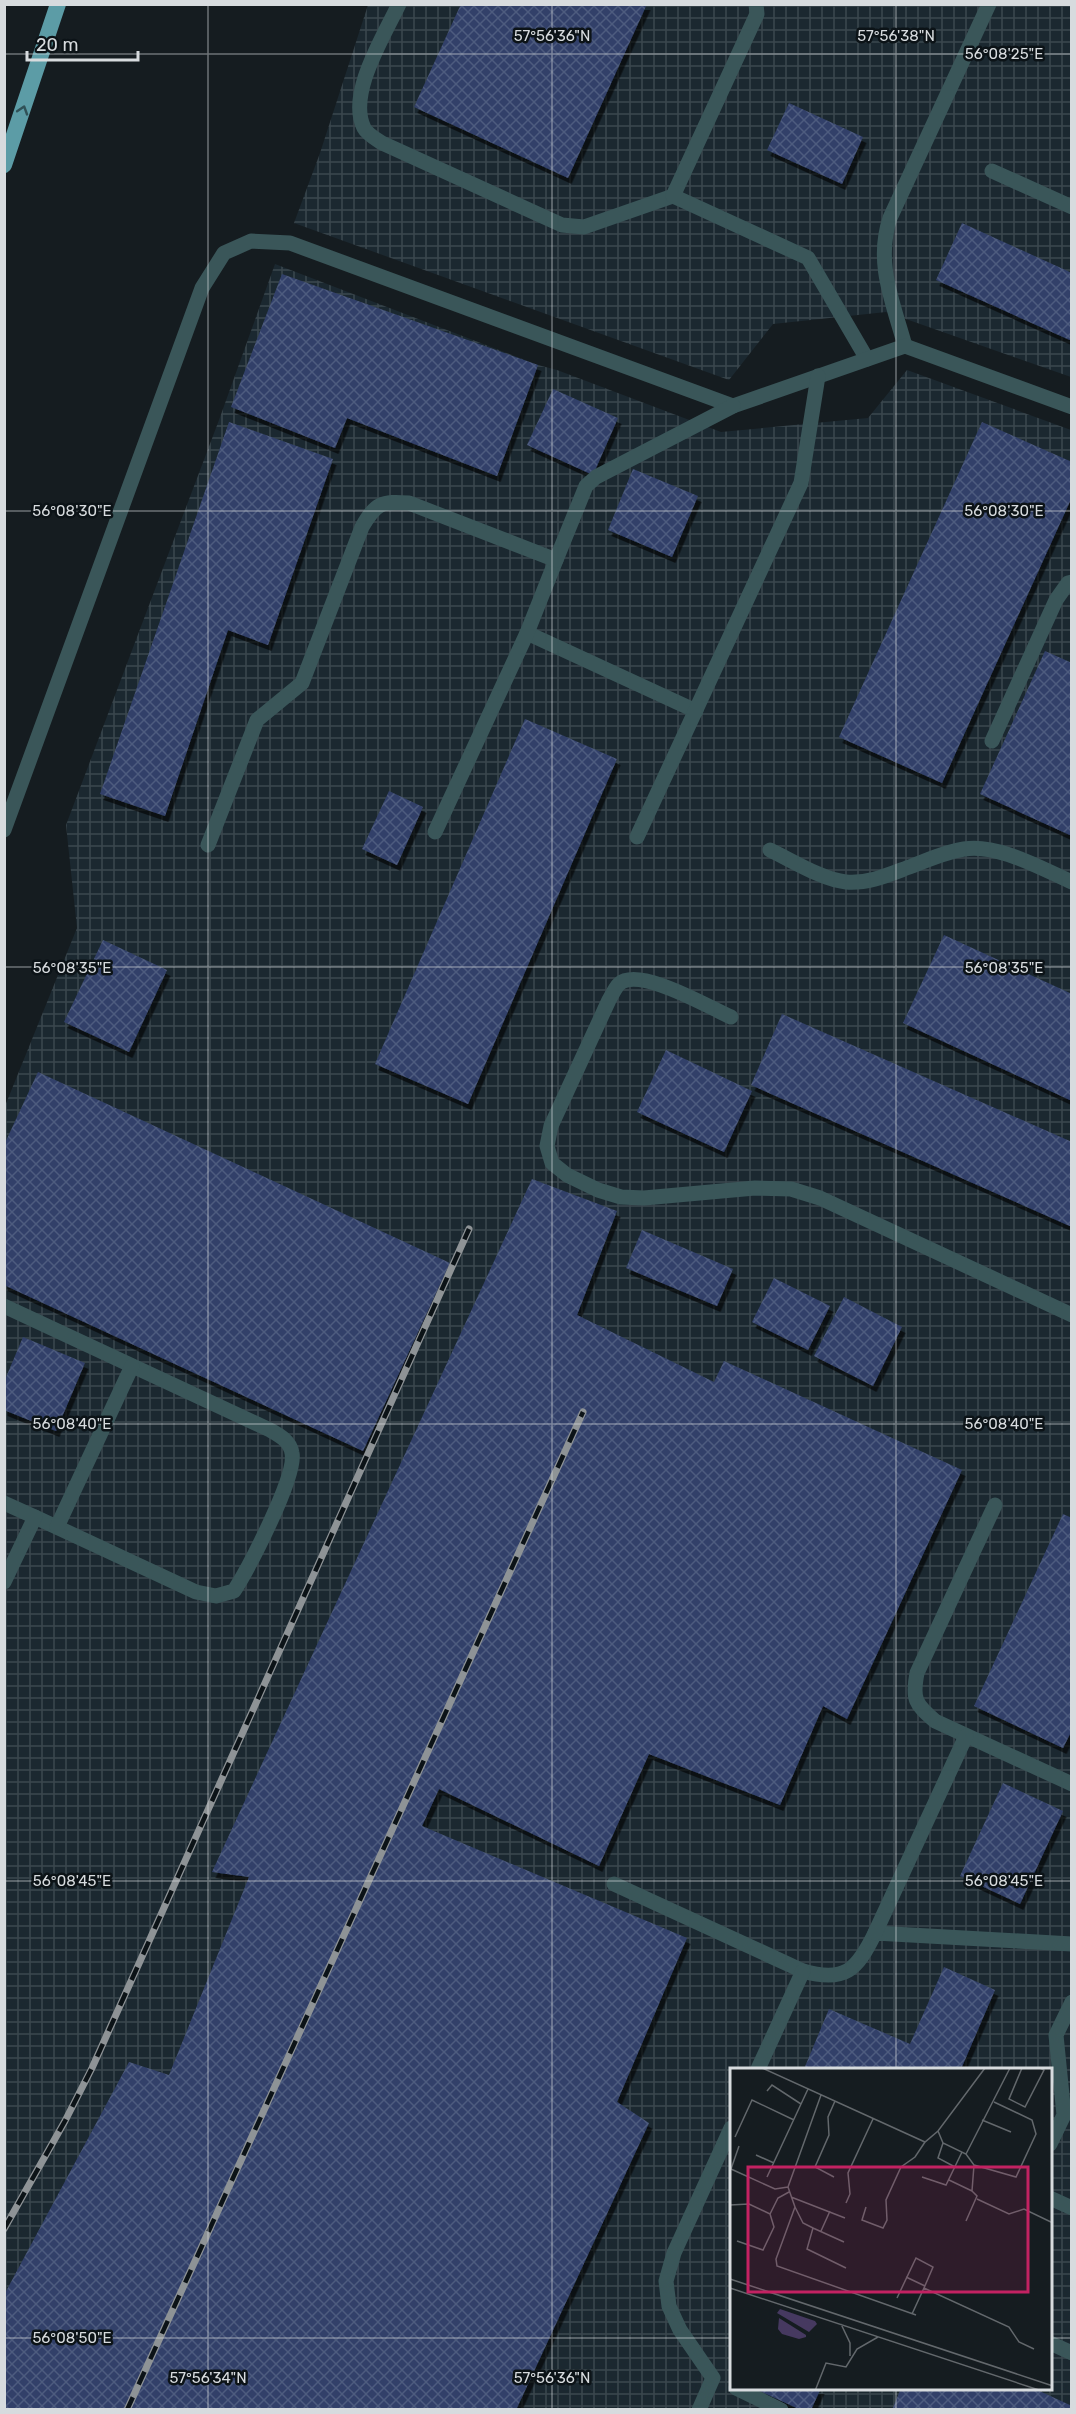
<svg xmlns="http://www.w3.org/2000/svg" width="1076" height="2414" font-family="Rubik,sans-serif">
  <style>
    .industrial { fill: url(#industrial-grid); fill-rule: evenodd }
    .building { fill: url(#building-cross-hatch); filter: url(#shadow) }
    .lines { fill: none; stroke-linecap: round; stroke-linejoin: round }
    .service { stroke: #3a5659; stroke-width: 15 }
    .trunk { stroke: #5c9ca6; stroke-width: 16 }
    .rail-casing { stroke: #8e9396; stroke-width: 7 }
    .rail { stroke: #0c1317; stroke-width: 4.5; stroke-dasharray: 14; stroke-linecap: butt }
    .oneway { stroke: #305157 }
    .ticks { fill: none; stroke: #d7dbde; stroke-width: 1.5; stroke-opacity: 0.45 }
    .inset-road { fill: none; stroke: #63686c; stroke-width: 1.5 }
    .view { fill: #c32262; fill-opacity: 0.15; stroke: #c32262; stroke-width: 3 }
    .inset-edge { fill: none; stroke: #d7dbde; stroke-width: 3 }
    .ticks-label { font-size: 15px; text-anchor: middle; fill: #d7dbde; stroke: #0c1317; stroke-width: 5; stroke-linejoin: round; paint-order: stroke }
  </style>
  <defs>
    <pattern id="industrial-grid" width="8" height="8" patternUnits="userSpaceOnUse" patternTransform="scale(1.5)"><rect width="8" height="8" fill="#1b2830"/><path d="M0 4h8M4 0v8" fill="none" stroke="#3b474e"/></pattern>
    <pattern id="building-cross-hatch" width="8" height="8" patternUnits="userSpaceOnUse" patternTransform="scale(1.5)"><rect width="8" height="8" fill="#314069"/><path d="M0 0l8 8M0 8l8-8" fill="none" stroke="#4e5b7e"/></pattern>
    <filter id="shadow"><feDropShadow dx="3.5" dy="6" stdDeviation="0" flood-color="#0009"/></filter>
  </defs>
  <rect width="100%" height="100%" fill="#151c20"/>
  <g class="industrial">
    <path d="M368,5H1071V377L886,312L773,324L729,380L294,223L320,153Z"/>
    <path d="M275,264L538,365L557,370L721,432L868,418L907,370L1071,430V2409L5,2410V1106L77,928L66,825L219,420ZM731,2069H1050V2388H731Z"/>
  </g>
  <g class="building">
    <path d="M461,4H647L568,178L414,107Z"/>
    <path d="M789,103L863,137L842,184L767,150Z"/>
    <path d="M962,223L1072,273V341L936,280Z"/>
    <path d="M282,274L538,365L497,476L347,418L335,448L231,407Z"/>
    <path d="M553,389L618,418L593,475L527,445Z"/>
    <path d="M229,422L333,459L268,645L228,630L165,816L100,794Z"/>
    <path d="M982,422L1072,462V497L942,783L839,737Z"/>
    <path d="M633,469L698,496L672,557L608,530Z"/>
    <path d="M1045,651L1072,663V836L980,794Z"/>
    <path d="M525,719L617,759L468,1104L375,1064Z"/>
    <path d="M389,791L423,807L397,865L362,849Z"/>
    <path d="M944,935L1072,994V1101L903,1023Z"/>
    <path d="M103,940L167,970L129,1052L64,1022Z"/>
    <path d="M782,1014L1072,1142V1227L751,1085Z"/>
    <path d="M666,1050L752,1091L724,1152L637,1112Z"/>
    <path d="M38,1072L450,1263L363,1451L4,1285V1145Z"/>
    <path d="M532,1179L617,1211L577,1315L714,1382L724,1361L962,1470L847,1719L823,1706L780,1805L649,1754L599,1866L439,1789L422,1826L687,1938L617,2102L649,2123L516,2410H4V2295L129,2062L169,2075L249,1877L212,1872Z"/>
    <path d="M642,1230L733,1269L717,1306L626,1268Z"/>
    <path d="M774,1278L830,1306L808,1350L752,1322Z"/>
    <path d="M844,1297L902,1327L873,1386L814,1356Z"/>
    <path d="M23,1337L85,1363L56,1431L4,1410V1382Z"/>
    <path d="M1063,1514L1072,1518V1730L1063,1748L974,1706Z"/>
    <path d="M1003,1783L1063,1811L1020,1904L960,1876Z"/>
    <path d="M944,1967L995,1990L961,2069H804L829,2009L910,2044Z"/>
    <path d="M753,2388H821L811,2410H801Z"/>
    <path d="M901,2388H1033L1072,2406V2410H892Z"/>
  </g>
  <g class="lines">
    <g class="service">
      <path d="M399,4C384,36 347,94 364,128C367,134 376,139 382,143L562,225L584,227L673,196"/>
      <path d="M756,4L757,14L673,196L808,258L867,359"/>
      <path d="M992,171L1072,207"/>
      <path d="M905,346C893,302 875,263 890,218L989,4"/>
      <path d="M527,633L696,711"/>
      <path d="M992,741L1056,600L1068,583L1072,582"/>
      <path d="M4,830L202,288L224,253L251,241L290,243L733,406L905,346L1072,407"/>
      <path d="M435,832L527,633L556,560"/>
      <path d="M637,837L801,483L818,376"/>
      <path d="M208,845L257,720L302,683L362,527C376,503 381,501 409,503L556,560L586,486L596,477L733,406"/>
      <path d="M770,850C791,860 823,880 846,882C869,884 890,874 912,866C929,859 946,852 964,849C997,843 1042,869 1072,882"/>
      <path d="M731,1017C708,1007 639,966 619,984C615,988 612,995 609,1000L551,1126L547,1146L552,1163L567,1175L598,1190L621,1197L644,1198L755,1188L791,1189L820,1198L1072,1315"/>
      <path d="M4,1306L270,1430C279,1435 290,1441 292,1453C297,1476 248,1569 234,1591L216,1596L196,1592L35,1517"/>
      <path d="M4,1503L35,1517L4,1582"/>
      <path d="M995,1505L917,1673C912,1699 915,1704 935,1721L1072,1784"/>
      <path d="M57,1527L132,1366"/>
      <path d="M614,1884L803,1971C845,1983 857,1970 875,1933L1072,1944"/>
      <path d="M875,1933L966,1736"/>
      <path d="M758,2069L803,1971"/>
      <path d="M1050,2144L1064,2115L1056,2035L1072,2002"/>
      <path d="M1050,2198L1072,2208"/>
      <path d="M1050,2343L1072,2353"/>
      <path d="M736,2388L781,2410"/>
      <path d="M699,2410L713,2378L680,2330L669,2306L666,2281L674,2253L731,2128"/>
    </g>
    <path class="trunk" d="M4,165L58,4"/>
    <defs>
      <g id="rail">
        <path d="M4,2229L65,2121L92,2068L469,1229"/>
        <path d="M127,2410L583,1412"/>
      </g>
    </defs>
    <use href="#rail" class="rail-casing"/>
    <use href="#rail" class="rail"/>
  </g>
  <defs><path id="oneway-chevron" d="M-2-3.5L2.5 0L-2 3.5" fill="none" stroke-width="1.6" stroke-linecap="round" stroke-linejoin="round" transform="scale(1.5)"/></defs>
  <use class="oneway" href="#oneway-chevron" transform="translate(23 110) rotate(-72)"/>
  <path class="ticks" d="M208,4V2410M552,4V2410M896,4V2069M4,54H1072M4,511H1072M4,967H1072M4,1424H1072M4,1881H1072M4,2338H731M1050,2338H1072M896,2388V2410"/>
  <g transform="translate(730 2068)">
    <rect width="322" height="322" fill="#151c20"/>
    <path d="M50,241L85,253L87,256L79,264L47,245ZM49,250L76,267V269L69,271L52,266L48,261Z" fill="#463960"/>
    <path class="inset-road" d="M32,0L195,74L208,63L255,0M292,0L279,31L295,39L314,2L310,0M37,23L42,17L71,36M91,27L58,119L65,139L46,191L47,198L186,247M252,52L281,64M208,63L213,75L236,86L244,97L242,123L247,128L236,153M5,69L22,32L64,52M213,75L208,90L225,99M9,78L1,101L45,121L58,119M236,86L280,0M26,87L44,95M244,97L286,109L306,66L302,52L264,34M37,109L78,21M104,109L85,99L99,67L98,49L105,33M192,109L216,117L232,84M219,112L242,123M61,129L115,150M247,131L279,146L294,141L323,155M116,135L120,126L118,105L143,51M0,137L19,136L40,146L48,130L59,124M65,139L73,155L83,160L77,181L116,200M136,139L132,152L153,160L157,152L156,132L171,99L185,89L195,74M83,160L114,174M91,163L100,143M7,173L33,182L44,159L40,146M176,209L195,218M0,211L323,318M0,220L312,323M167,230L186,190L203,199L194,220M182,246L194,220L279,259L289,274L304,281M111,256L120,275V288M85,323L96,295L116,299L127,281L148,269"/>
    <path class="view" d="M18,99H298V224H18Z"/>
    <rect width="322" height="322" class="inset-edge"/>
  </g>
  <g class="ticks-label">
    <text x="552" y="41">57°56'36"N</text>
    <text x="896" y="41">57°56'38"N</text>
    <text x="1004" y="59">56°08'25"E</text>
    <text x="72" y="516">56°08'30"E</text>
    <text x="1004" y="516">56°08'30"E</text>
    <text x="1004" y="973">56°08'35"E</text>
    <text x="72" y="973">56°08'35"E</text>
    <text x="1004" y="1429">56°08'40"E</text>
    <text x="72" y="1429">56°08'40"E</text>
    <text x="1004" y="1886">56°08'45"E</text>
    <text x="72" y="1886">56°08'45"E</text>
    <text x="72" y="2343">56°08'50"E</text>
    <text x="208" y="2383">57°56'34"N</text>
    <text x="552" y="2383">57°56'36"N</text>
  </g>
  <rect width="1076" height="2414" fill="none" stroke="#d7dbde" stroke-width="12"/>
  <path d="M27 51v9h111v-9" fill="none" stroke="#d7dbde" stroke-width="3"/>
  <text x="36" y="51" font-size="18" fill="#d7dbde" stroke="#0c1317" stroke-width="4.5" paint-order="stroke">20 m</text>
</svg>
